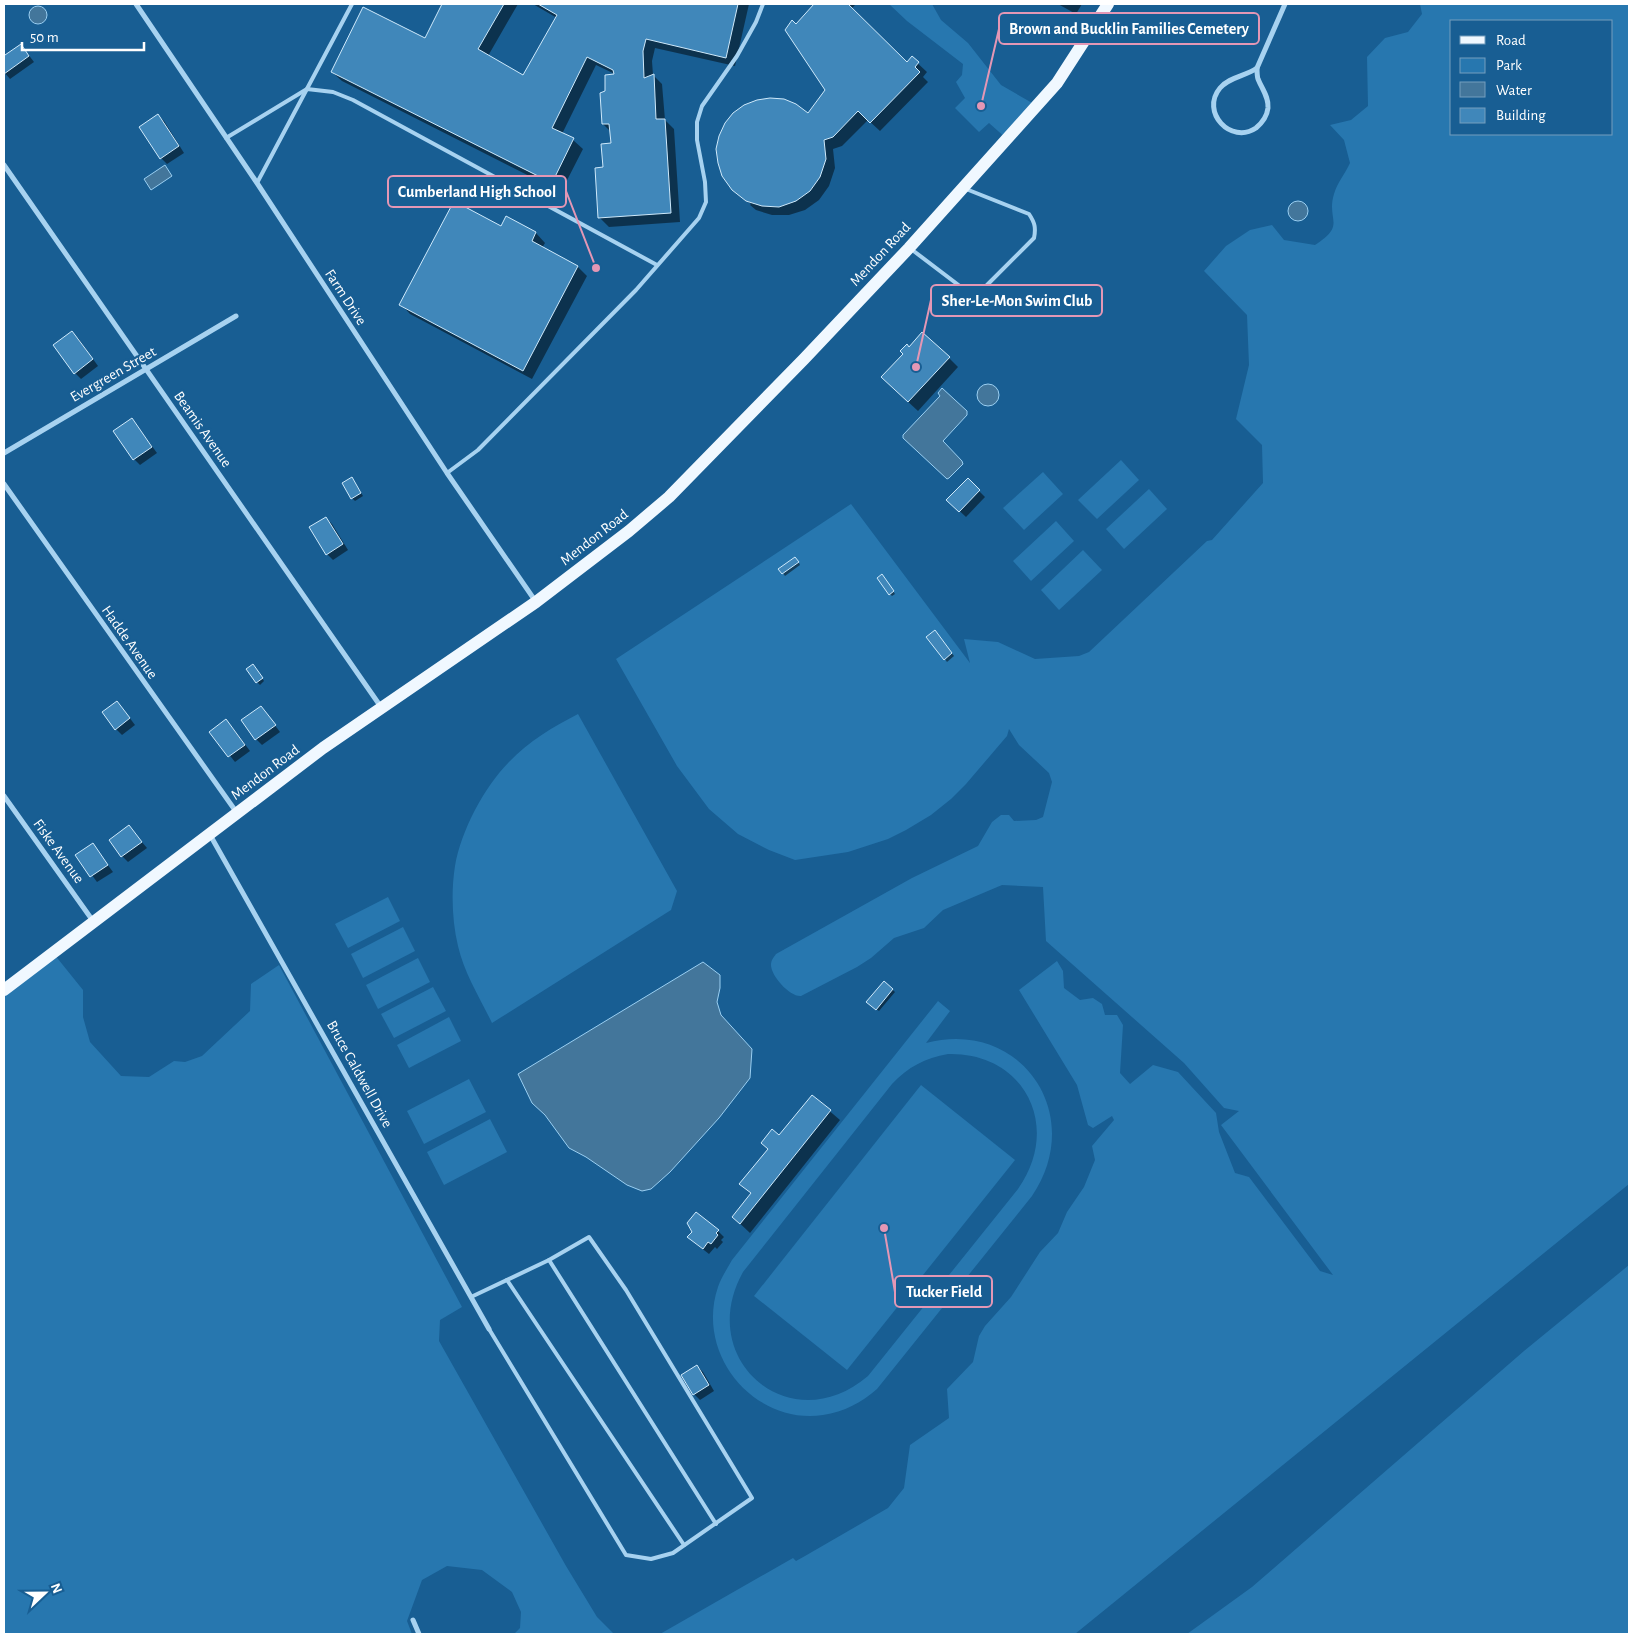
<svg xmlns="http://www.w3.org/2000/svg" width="1633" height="1638" font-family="'Alegreya Sans',sans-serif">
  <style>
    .green { fill: #2777af; fill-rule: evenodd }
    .water { fill: #43769b; stroke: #9acff2 }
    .shadow { fill: #0007 }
    .building { fill: #4087ba; stroke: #cee9fb }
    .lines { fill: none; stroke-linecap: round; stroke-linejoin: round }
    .service { stroke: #a7d2f0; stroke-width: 4 }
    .minor { stroke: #a7d2f0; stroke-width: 5 }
    .primary { stroke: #f0f8ff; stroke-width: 12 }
    .labels { text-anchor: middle; stroke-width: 4.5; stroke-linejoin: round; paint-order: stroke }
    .street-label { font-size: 15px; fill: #fff; stroke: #185e93 }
    .leader { fill: none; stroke: #e497b5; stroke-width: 2 }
    .callout-dot { fill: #e497b5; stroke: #185e93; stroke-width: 2 }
    .callout { fill: #185e93; stroke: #e497b5; stroke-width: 2 }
    .callout-label { font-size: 16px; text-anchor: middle; font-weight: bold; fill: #fff }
  </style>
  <rect width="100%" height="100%" fill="#185e93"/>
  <g class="green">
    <path d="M889,4H932L941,20L968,43L1001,85L1034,104L1007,139L989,123L979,132L955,108L965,98L956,82L962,75L963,64L907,21Z"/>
    <path d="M1420,4H1629V1184L1075,1634H660L793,1558L796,1561L805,1556L888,1508L904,1488L910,1445L949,1418L947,1389L973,1362L979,1336L985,1326L1011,1297L1040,1252L1058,1233L1067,1212L1084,1187L1095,1160L1092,1146L1114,1120L1112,1116L1093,1128L1088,1125L1077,1085L1019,990L1057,961L1063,971L1064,988L1080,1000L1093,998L1102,1004L1105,1015H1117L1123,1025L1120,1073L1130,1084L1153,1065L1178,1072L1216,1113L1219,1132L1235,1173L1249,1177L1320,1271L1333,1275L1221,1125L1239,1111L1224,1108L1184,1063L1046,941L1043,887L1002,885L943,910L924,928L894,938L871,958L857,967L801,996C790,997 771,976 771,965C771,960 774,957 776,954L912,878L978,846L992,822L1001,815H1009L1014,821L1036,820L1043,817L1052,782L1049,773L1019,745L1009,729L1007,736L966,784L951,799L931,815L906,830L888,839L848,852L795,860L769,850L738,834L709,809L677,766L616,659L851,504L970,663L964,639L998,642L1035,659L1079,656L1089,652L1207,541L1212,540L1263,483L1262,445L1236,419L1249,365L1247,315L1204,271L1226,246L1250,230L1272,225L1284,240L1315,245C1347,225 1326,220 1334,194C1337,183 1345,174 1350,163L1344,140L1330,125L1351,120L1368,106L1367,57L1385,38L1408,32L1422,14ZM1452,21H1612V134H1452Z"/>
    <path d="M1121,460L1139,480L1097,519L1078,500Z"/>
    <path d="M1043,472L1063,494L1024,530L1003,508Z"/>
    <path d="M1149,489L1167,509L1124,549L1106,529Z"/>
    <path d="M1056,521L1074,541L1031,581L1013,561Z"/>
    <path d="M1083,550L1102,570L1059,610L1041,590Z"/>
    <path d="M578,714L677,891L671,910L492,1023C480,998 464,973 458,946C452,921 451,891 455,866C461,831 484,787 509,762C529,741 553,727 578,714Z"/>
    <path d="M388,897L400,921L348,948L335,924Z"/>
    <path d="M403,927L415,951L363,978L351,954Z"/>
    <path d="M54,954L83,990V1017L90,1042L121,1076L149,1077L174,1061L185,1062L202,1056L250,1011L251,984L279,965L462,1307L440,1320L439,1341L566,1566L597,1617L614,1634H514L520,1628L521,1612L512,1592L482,1570L447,1566L422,1580L407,1621L412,1634H4V992Z"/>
    <path d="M418,958L430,982L378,1009L366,985Z"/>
    <path d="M433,987L446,1011L394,1038L381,1014Z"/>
    <path d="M938,1001L950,1011L926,1043C1021,1018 1087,1115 1032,1196L877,1389C862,1402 844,1412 823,1415C754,1425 695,1354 718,1287C721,1278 727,1269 732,1260ZM948,1054C1025,1052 1062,1127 1018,1189L868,1376C791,1442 694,1360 743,1272L892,1084C908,1067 925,1058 948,1054Z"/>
    <path d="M449,1017L461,1041L409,1068L397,1045Z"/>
    <path d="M469,1079L486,1112L424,1144L407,1111Z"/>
    <path d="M921,1085L1015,1160L847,1370L754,1296Z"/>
    <path d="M490,1119L507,1152L444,1185L427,1152Z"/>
    <path d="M1629,1265V1634H1187L1252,1587L1524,1351Z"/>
  </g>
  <g class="water">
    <circle cx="38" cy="15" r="9"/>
    <path d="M165,165L172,176L151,190L144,179Z"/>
    <circle cx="1298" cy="211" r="10"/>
    <circle cx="988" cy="395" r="11"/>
    <path d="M942,388L967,411V415L943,441L962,461L963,464L949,478L947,479L903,438V435L940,396L938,393Z"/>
    <path d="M703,962L720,975V988L717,1002L721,1015L752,1049L750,1078L719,1118L670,1172L651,1189L642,1191L627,1185L586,1157L569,1148L545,1115L532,1103L518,1074Z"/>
  </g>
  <g class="shadow">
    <path d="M444,4H518L488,56L524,76L557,18L533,4H749L735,66L655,48L652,61L653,75L662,84L665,120L674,129L680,222L609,227L599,217L604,168L612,144L611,132L603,124L607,91L617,75L596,65L562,134L573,140L583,149L561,192L342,81L332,72L426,40Z"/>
    <path d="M816,4H856L851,9L907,63L912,58L927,72L923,77L928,82L880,131L868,120L842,146L833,149L835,168L829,186L819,200L805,210L789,215H772L756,210L750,205L751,204L737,193L808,115L826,90L796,25Z"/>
    <path d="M1058,4H1082L1076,14Z"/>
    <path d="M21,45L34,62L10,79L4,72V52L6,56Z"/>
    <path d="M158,116L164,121L184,153L167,164L161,158Z"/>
    <path d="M507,218L536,233L545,243L542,248L578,267L587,276L532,379L410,314L401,304L502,228Z"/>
    <path d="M78,338L98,366L81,379L75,373Z"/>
    <path d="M909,348L949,358L958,367L918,411L892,387Z"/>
    <path d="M132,419L157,453L140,465L134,459Z"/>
    <path d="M352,479L363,496L355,501L352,498Z"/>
    <path d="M968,480L985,497L966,517L948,500Z"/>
    <path d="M326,518L332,524L348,550L333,560L327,554Z"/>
    <path d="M798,561L800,565L785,576L783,573Z"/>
    <path d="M884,578L895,594L892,596L890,594Z"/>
    <path d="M938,635L954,656L947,662L945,659Z"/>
    <path d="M255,668L264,681L260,685L257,682Z"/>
    <path d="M261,707L280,732L262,745L256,739Z"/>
    <path d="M123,709L135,725L122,735L116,729Z"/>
    <path d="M232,727L250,751L235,762L211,732Z"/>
    <path d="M129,827L147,848L128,862L122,856Z"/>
    <path d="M93,845L113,872L97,882L77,855Z"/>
    <path d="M884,982L895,992L879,1011L868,1002Z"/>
    <path d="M812,1096L840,1120L750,1233L733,1217L752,1194L741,1184Z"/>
    <path d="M718,1231L724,1237L721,1240L723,1242L717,1249L715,1247L709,1254L695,1243Z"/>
    <path d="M697,1366L703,1372L714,1391L700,1400L694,1394Z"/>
  </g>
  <g class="building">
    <path d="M442,4H504L478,49L523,75L557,15L538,4H738L726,58L646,39L643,51L644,78L654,74L656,119H665L671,213L598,218L595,168L603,167L601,144L611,143L609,124H602L600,93L605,91V75L614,74L613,70L587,57L552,128L574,138L552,183L331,72L363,7L425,38Z"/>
    <path d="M814,4H848L907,62L912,56L919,62L915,67L920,72L870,123L858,111L833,137L824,140L826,159L820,177L810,191L796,201L779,207L762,206L746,201L732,190L722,176L718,163L716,149L719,136L725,123L733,113L744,105L757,100L770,98L784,99L796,104L808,113L825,90L785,30L792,20L796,24Z"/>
    <path d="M21,44L29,56L4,74V53L5,55Z"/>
    <path d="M158,114L179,146L160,159L139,127Z"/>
    <path d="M454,201L501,226L506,216L536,232L532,241L578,266L523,371L399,305Z"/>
    <path d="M72,331L93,359L74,374L53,345Z"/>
    <path d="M922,332L950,357L908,402L881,377L903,354L900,351L907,344L909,347Z"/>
    <path d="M132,418L152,447L133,460L113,431Z"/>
    <path d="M352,477L361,493L351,499L342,483Z"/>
    <path d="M968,478L980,490L959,512L946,500Z"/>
    <path d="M326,517L343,544L326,555L309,527Z"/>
    <path d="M795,557L799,562L782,574L778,569Z"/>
    <path d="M882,574L894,591L889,595L877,578Z"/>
    <path d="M935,630L952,653L944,660L926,637Z"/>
    <path d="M253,664L263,678L256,683L246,669Z"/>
    <path d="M117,701L130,718L115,730L102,712Z"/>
    <path d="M261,706L276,725L255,740L241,720Z"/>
    <path d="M226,719L245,745L228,757L209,732Z"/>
    <path d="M129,825L142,842L121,857L109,840Z"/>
    <path d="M93,843L108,865L90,877L75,855Z"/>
    <path d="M884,981L893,989L876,1010L866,1002Z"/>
    <path d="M812,1095L831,1110L740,1224L732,1217L751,1193L739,1184L768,1149L761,1143L772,1129L779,1135Z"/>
    <path d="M696,1212L719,1230L716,1233L718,1235L711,1244L708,1242L703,1249L687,1237L692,1232L687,1223Z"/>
    <path d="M697,1365L709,1385L693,1395L681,1375Z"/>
  </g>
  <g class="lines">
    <g class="service">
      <path d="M226,138L307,89L333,92L353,100L657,265"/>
      <path d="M257,183L352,4"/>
      <path d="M911,249L965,290L970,291L986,286L1034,238C1036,228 1035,223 1029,214L966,189"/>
      <path d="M447,473L478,450L636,290L699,218L706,202L705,182L697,140V122L702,106L737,56L756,22L763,4"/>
      <path d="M549,1260L716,1524"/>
      <path d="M507,1280L684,1545"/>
      <path d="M471,1297L549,1260L589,1237L626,1290L752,1498L673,1553L651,1559L626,1555L489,1329"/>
    </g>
    <g class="minor">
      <path d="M136,4L257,183L447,473L536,602"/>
      <path d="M1257,68C1257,72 1257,76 1258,79C1262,89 1269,97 1268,108C1267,116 1262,123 1256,128C1231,145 1200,112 1220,88C1229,77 1246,76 1257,68Z"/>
      <path d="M1257,68L1285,4"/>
      <path d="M4,165L381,707"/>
      <path d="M4,453L236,316"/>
      <path d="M4,484L237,813"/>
      <path d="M4,796L93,921"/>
      <path d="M209,833L489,1329"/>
      <path d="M413,1620L419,1634"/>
    </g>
    <path class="primary" d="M4,990L323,748L536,602L629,531L669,497L804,359L909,248L1031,112L1057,83L1108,4"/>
  </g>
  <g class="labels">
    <g class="street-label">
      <text transform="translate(880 254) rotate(-47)" y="5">Mendon Road</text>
      <text transform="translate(346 297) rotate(57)" y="5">Farm Drive</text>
      <text transform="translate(113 374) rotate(-30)" y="5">Evergreen Street</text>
      <text transform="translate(203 429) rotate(55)" y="5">Beamis Avenue</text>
      <text transform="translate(594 537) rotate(-38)" y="5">Mendon Road</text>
      <text transform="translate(130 642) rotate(55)" y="5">Hadde Avenue</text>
      <text transform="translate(265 772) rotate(-37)" y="5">Mendon Road</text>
      <text transform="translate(59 851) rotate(54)" y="5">Fiske Avenue</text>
      <text transform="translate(360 1074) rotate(61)" y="5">Bruce Caldwell Drive</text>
    </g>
  </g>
  <path class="leader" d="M981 106L999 29M596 268L566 191M916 367L931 300M884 1228L895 1292"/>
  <g class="callout-dot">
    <circle cx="981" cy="106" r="5"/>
    <circle cx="596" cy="268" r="5"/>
    <circle cx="916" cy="367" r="5"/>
    <circle cx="884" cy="1228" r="5"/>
  </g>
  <g class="callout">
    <rect x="999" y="13" width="260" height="31" rx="5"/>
    <rect x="388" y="176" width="178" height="31" rx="5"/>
    <rect x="931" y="285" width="171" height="31" rx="5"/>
    <rect x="895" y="1276" width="97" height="31" rx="5"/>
  </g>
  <g class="callout-label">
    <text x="1129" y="34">Brown and Bucklin Families Cemetery</text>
    <text x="477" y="197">Cumberland High School</text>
    <text x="1017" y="306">Sher-Le-Mon Swim Club</text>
    <text x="944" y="1297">Tucker Field</text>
  </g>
  <rect width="1633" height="1638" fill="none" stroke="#ffffff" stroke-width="10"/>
  <rect x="1450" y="20" width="162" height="115" fill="#185e93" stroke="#749ebe"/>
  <rect x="1460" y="36" width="25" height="8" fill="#f0f8ff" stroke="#749ebe"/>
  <text x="1496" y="45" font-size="15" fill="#ffffff">Road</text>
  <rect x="1460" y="58" width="25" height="15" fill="#2777af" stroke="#749ebe"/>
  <text x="1496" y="70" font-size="15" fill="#ffffff">Park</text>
  <rect x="1460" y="82" width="25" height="15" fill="#43769b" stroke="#749ebe"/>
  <text x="1496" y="95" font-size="15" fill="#ffffff">Water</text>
  <rect x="1460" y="108" width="25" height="15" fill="#4087ba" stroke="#749ebe"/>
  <text x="1496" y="120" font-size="15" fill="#ffffff">Building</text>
  <g transform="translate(45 1593) rotate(68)" stroke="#185e93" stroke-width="4" paint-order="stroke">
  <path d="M0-4L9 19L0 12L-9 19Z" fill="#ffffff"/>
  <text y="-8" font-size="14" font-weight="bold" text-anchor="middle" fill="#ffffff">N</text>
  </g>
  <path d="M22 42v8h122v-8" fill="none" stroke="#ffffff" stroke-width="2.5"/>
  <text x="30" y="42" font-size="15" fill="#ffffff" stroke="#185e93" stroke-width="4" paint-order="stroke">50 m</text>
</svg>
